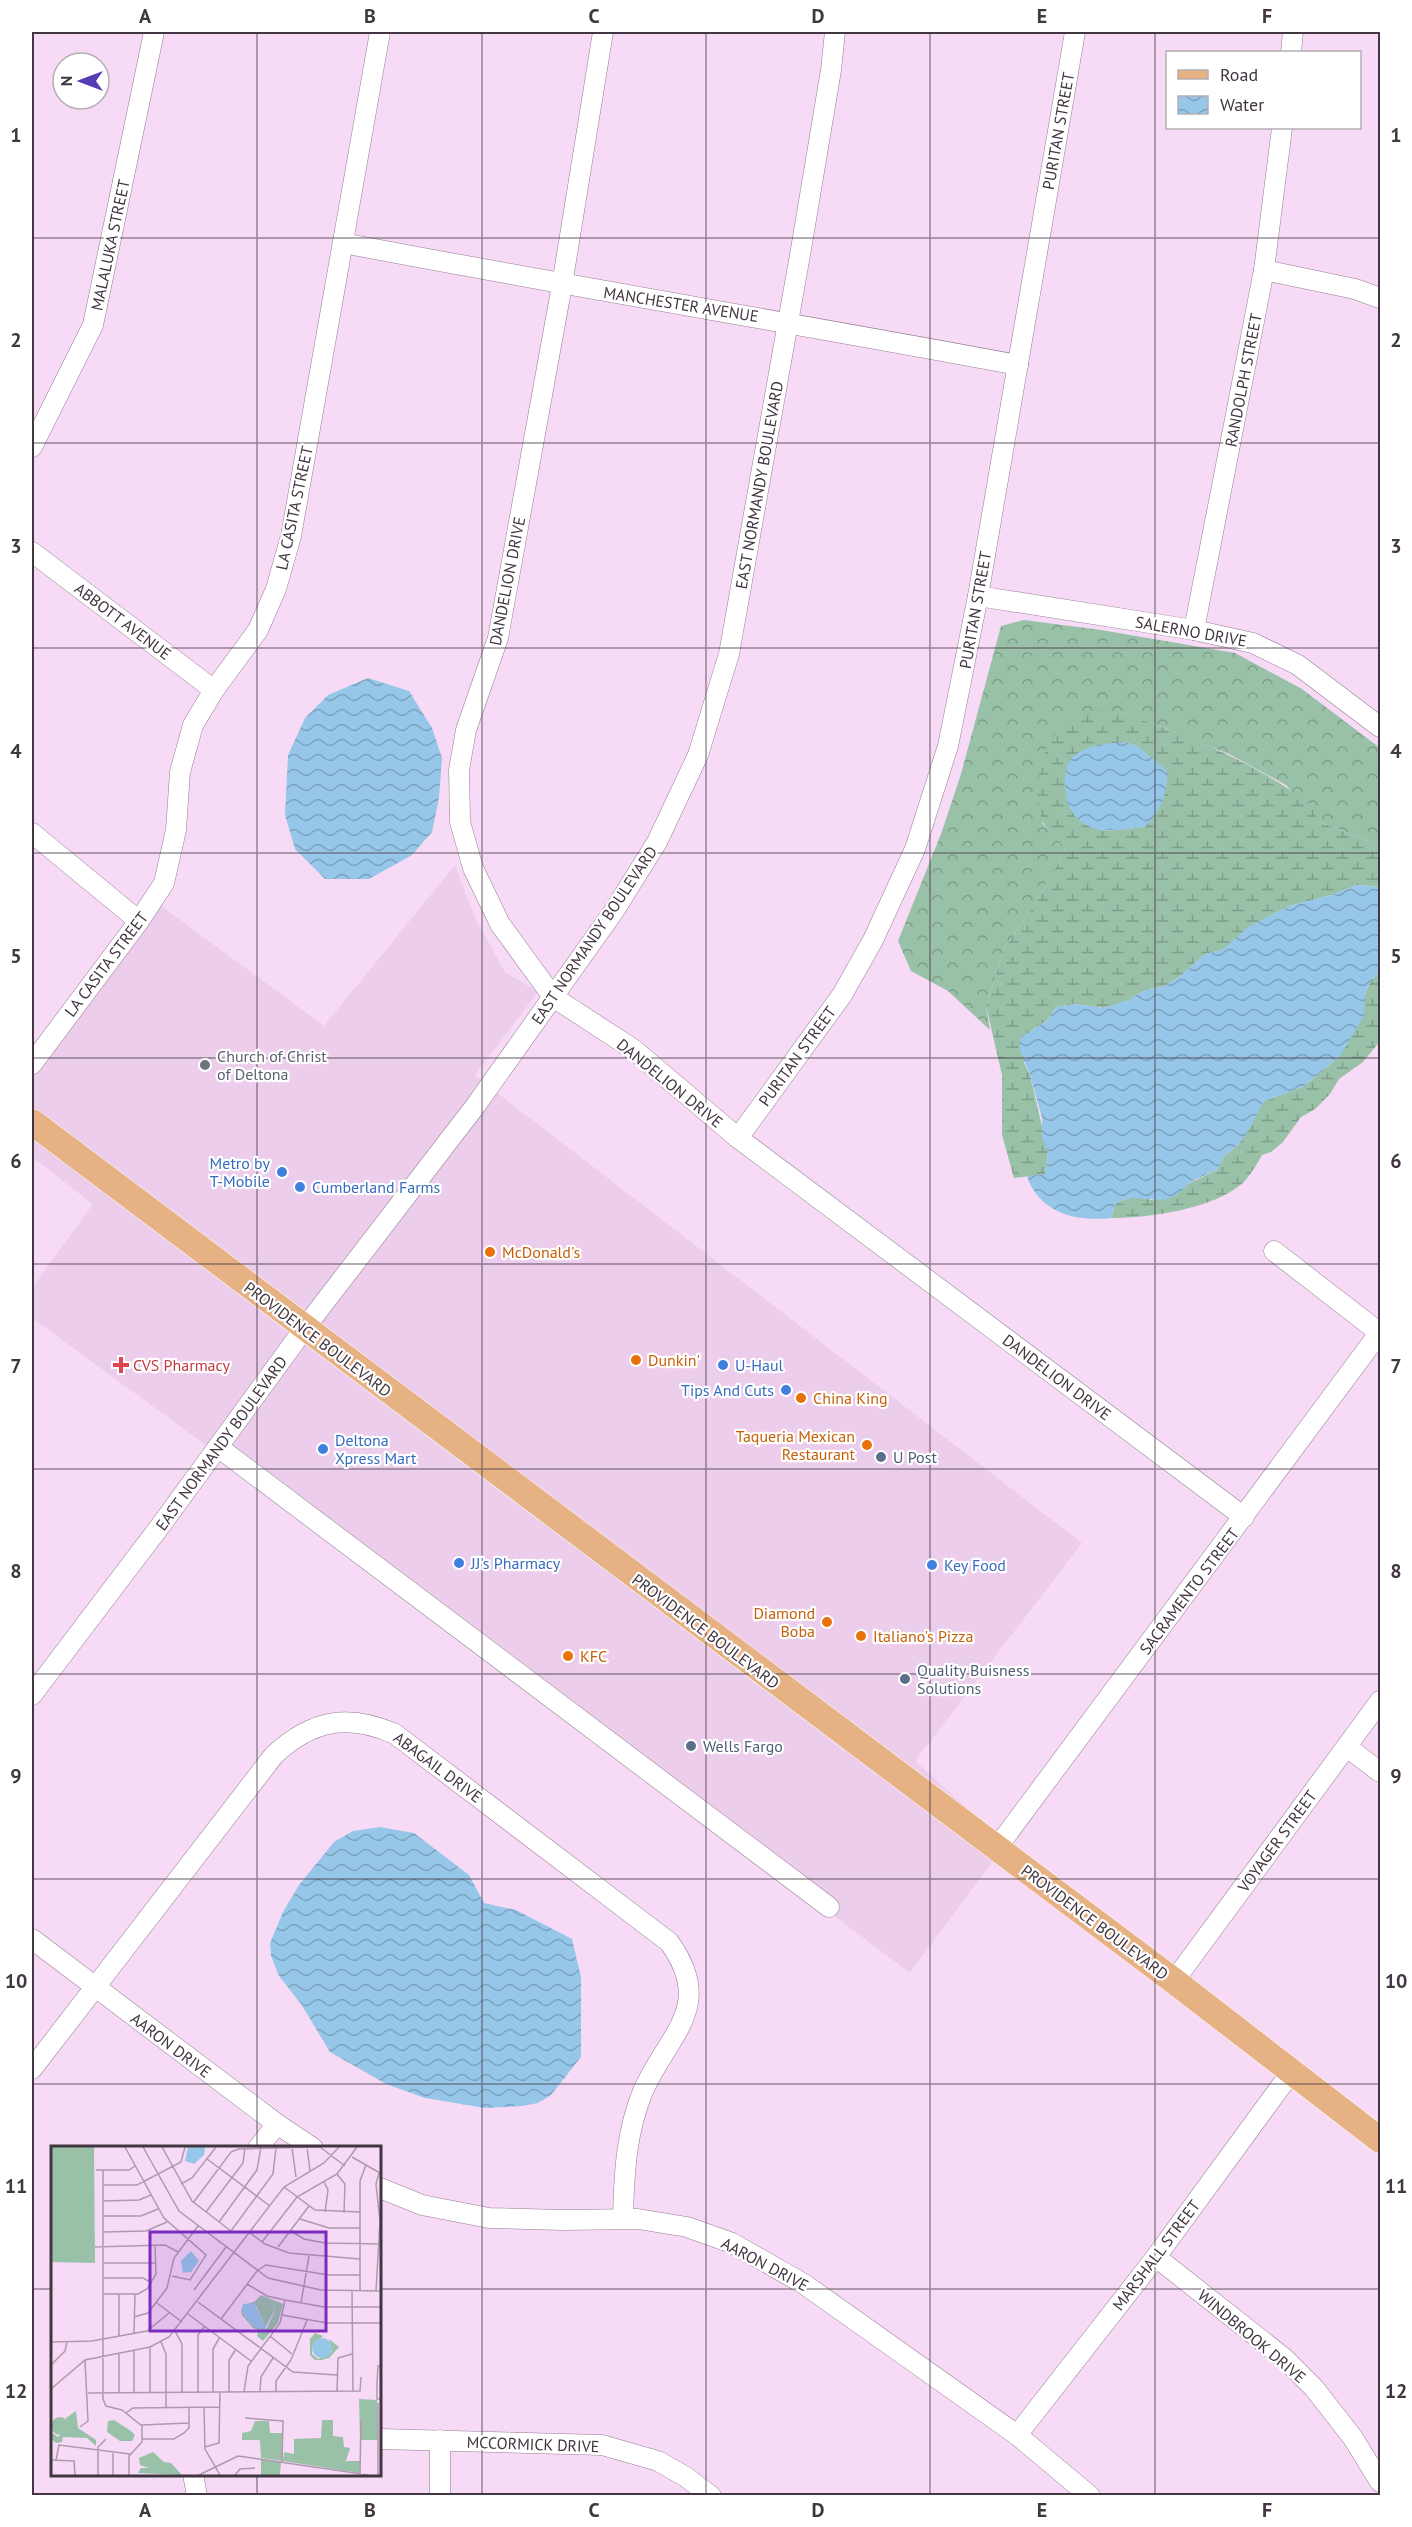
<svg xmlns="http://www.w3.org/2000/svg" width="1412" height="2527" font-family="'PT Sans',sans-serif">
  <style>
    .built { fill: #edcdec }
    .forest { fill: url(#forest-crowns) }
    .wetland { fill: url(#wetland-marsh); fill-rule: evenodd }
    .water { fill: url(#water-waves) }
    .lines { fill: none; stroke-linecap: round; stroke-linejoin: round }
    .minor-casing { stroke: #957c94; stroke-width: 21 }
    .major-casing { stroke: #fff; stroke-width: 27 }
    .minor { stroke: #fff; stroke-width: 20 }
    .major { stroke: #e7b283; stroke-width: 26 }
    .grid { fill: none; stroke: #413641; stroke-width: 1.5; stroke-opacity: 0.55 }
    .worship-dot { fill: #6b7280; stroke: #fff; stroke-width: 2 }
    .shop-dot { fill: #3f7fe0; stroke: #fff; stroke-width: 2 }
    .food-dot { fill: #e8710a; stroke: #fff; stroke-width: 2 }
    .health-dot { fill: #e0444e; stroke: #fff; stroke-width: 2 }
    .service-dot { fill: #5c6f8a; stroke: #fff; stroke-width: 2 }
    .labels { text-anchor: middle; stroke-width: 4.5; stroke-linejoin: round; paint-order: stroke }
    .street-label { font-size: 16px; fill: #413641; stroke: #fff }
    .worship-label { font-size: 16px; fill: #5b616d; stroke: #fff; text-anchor: start }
    .shop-label { font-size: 16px; fill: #366cbe; stroke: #fff; text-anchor: start }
    .food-label { font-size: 16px; fill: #c56008; stroke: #fff; text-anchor: start }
    .health-label { font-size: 16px; fill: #be3a42; stroke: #fff; text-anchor: start }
    .service-label { font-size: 16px; fill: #4e5e75; stroke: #fff; text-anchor: start }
    .inset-road { fill: none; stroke: #ae99ae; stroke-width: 1.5 }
    .view { fill: #7b2cbf; fill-opacity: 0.15; stroke: #7b2cbf; stroke-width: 3 }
    .inset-edge { fill: none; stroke: #413641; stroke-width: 3 }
    .neatline { fill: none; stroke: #413641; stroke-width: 2 }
    .grid-label { font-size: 20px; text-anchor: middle; font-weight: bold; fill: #413641 }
  </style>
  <defs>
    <pattern id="forest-crowns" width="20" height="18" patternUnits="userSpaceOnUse" patternTransform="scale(1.5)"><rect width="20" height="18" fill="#98c1a8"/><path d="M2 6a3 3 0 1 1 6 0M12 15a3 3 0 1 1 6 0" fill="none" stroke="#7e9e8a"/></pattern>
    <pattern id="wetland-marsh" width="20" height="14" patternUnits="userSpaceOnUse" patternTransform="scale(1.5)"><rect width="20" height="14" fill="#98c1a8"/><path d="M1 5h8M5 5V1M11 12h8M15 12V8" fill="none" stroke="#7e9e8a"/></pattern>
    <pattern id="water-waves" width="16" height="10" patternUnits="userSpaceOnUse" patternTransform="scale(1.5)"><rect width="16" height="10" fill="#96c7e9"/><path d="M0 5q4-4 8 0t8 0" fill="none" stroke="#7ca2be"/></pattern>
  </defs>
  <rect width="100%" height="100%" fill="#f7dbf6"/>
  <g class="built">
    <path d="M455,865L475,918L505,972L538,992L475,1075L482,1081L468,1100L302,1317L32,1112V1078L152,921L150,920L160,905L324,1026Z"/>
    <path d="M496,1092L1082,1543L915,1761L996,1834L316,1328Z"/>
    <path d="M32,1133L292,1331L207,1446L32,1318V1288L93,1204L32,1157Z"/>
    <path d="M306,1341L995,1858L910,1973L833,1915L841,1906L230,1446Z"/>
  </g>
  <path class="forest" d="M1024,620L1101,630L1235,653L1302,689L1380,748V849L1373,843L1317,821L1286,785L1229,754L1162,727L1119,712L1042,823L1066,848L1039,898L1004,949L986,1006L990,1030L948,991L911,971L898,941L941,834L961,774L1001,626Z"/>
  <g class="wetland">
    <path d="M1119,712C1188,735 1256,762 1315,808L1317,821L1373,843L1380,849V887L1357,885L1332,895L1289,906L1261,921L1222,950L1205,954L1179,977L1163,987L1149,989L1136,995L1130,1000L1104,1008L1075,1004L1056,1007L1048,1020L1032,1030L1024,1063L1030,1075L1048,1152L1045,1174L1014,1178L1002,1135V1075L986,1006L1004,949L1039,898L1066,848C1059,840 1045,829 1042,820C1030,787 1042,736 1073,717C1084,710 1106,712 1119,712ZM1125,742L1139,747L1159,766L1145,827L1106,831Z"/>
    <path d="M1380,971V1041L1363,1062L1339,1079L1330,1094L1315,1109L1301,1117L1283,1142L1271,1152L1262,1155C1257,1164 1251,1174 1244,1182C1215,1209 1149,1218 1111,1218L1116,1203L1129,1198L1144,1197L1151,1200L1176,1195L1186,1185L1218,1169L1224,1156L1238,1145L1264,1101L1303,1087L1340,1056L1370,982Z"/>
  </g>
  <g class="water">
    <path d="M368,678L409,691L432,728L442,758L439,798L432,832L412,855L369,879H325L295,849L285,815L288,755L305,718L328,695Z"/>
    <path d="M1125,742L1139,747L1167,771C1168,793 1161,811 1145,827C1135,828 1106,832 1099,830C1090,828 1076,820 1072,812C1064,800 1061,770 1072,758C1085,745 1108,743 1125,742Z"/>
    <path d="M1357,885L1380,887V971L1370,982L1365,994L1364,1016L1340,1056L1303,1087L1264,1101L1247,1133L1238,1145L1224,1156L1218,1169L1194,1180L1176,1195L1165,1200L1129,1198L1116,1203L1111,1218C1076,1222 1039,1213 1027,1176L1045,1174L1048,1152L1042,1138V1118L1030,1075L1020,1051V1038L1048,1020L1056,1007L1075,1004L1104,1008L1129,1000L1136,995L1149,989L1163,987L1179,977L1205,954L1222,950L1248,927L1273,914L1289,906L1332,895Z"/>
    <path d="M380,1827L414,1833L469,1875L484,1903L516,1910L572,1939L581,1977V2057L551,2095L538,2103L522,2106L485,2108L425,2098L386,2084L330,2052L301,2004L279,1976L271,1956L270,1943L283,1912L299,1885L334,1842L353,1831Z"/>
  </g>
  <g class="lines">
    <defs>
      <g id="minor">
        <path d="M603,32L562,285L498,638L466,730L459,770L460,822L473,868L500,924L553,997L633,1049L738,1138L1244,1517"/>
        <path d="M1291,52L1293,32"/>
        <path d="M343,243C568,286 793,323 1018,365"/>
        <path d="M1264,270L1355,289L1380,298"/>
        <path d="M32,447L93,325L154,32"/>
        <path d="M32,552L214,690"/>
        <path d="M978,596L1194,630L1253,643L1298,665L1380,727"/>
        <path d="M1194,630L1264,270L1282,128"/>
        <path d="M32,833L139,921"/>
        <path d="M32,1064L139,921L164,883L176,830L180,772L193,725L214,690L258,630L276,589L291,536L380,32"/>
        <path d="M738,1138L842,995L873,940L915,849L948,746L978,596L1075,32"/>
        <path d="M1274,1251L1380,1333"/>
        <path d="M218,1447L829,1907"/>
        <path d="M32,1695L161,1525L304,1329L476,1105L614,911L657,842L698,755L729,654L800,255L831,70L835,32"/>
        <path d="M1347,1747L1380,1772"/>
        <path d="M996,1849L1380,1332"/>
        <path d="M32,1939L277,2124L313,2148"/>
        <path d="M1174,1981L1380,1701"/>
        <path d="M32,2069L274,1755C312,1720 348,1713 395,1734L669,1942C716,2007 668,2034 643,2091C626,2132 624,2175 623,2218"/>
        <path d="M258,2148L277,2124"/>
        <path d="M380,2188L422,2205L489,2218L563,2220L638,2219L687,2227L732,2243L804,2284L1017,2435L1090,2496"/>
        <path d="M1156,2257L1284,2358L1314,2388L1353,2438L1380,2482"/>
        <path d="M1017,2435L1156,2257L1292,2071"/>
        <path d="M380,2439L602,2445L658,2461L686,2477L711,2496"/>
        <path d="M193,2474L197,2496"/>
        <path d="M440,2496V2440"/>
      </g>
      <path id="major" d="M32,1122L1174,1981L1380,2140"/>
    </defs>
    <use href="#minor" class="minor-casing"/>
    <use href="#major" class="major-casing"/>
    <use href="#minor" class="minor"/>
    <use href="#major" class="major"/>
  </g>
  <path class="grid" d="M257,32V2148M482,32V2496M706,32V2496M930,32V2496M1155,32V2496M32,238H1380M32,443H1380M32,648H1380M32,853H1380M32,1058H1380M32,1264H1380M32,1469H1380M32,1674H1380M32,1879H1380M32,2084H1380M32,2289H52M380,2289H1380M257,2474V2496"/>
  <circle class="worship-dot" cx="205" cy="1065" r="6"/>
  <g class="shop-dot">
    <circle cx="282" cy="1172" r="6"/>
    <circle cx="300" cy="1187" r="6"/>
    <circle cx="723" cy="1365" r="6"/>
    <circle cx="786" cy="1390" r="6"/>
    <circle cx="323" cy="1449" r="6"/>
    <circle cx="459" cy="1563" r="6"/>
    <circle cx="932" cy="1565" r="6"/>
  </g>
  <g class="food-dot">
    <circle cx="490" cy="1252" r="6"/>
    <circle cx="636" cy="1360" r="6"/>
    <circle cx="801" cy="1398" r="6"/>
    <circle cx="867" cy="1445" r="6"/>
    <circle cx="827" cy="1622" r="6"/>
    <circle cx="861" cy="1636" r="6"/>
    <circle cx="568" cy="1656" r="6"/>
  </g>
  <path class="health-dot" d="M118 1356h6v6h6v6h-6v6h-6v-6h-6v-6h6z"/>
  <g class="service-dot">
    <circle cx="881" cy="1457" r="6"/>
    <circle cx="905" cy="1679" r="6"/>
    <circle cx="691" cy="1746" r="6"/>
  </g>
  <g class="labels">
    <g class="street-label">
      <text transform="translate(1058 131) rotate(-80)" y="6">PURITAN STREET</text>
      <text transform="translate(110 245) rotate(-78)" y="6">MALALUKA STREET</text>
      <text transform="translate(681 304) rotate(9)" y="6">MANCHESTER AVENUE</text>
      <text transform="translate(1243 380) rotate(-79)" y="6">RANDOLPH STREET</text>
      <text transform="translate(759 485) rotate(-80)" y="6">EAST NORMANDY BOULEVARD</text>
      <text transform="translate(294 508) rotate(-78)" y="6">LA CASITA STREET</text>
      <text transform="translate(507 581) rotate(-79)" y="6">DANDELION DRIVE</text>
      <text transform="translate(975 610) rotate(-80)" y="6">PURITAN STREET</text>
      <text transform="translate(123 621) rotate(37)" y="6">ABBOTT AVENUE</text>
      <text transform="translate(1191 631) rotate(10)" y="6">SALERNO DRIVE</text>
      <text transform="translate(594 935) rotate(-56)" y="6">EAST NORMANDY BOULEVARD</text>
      <text transform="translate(106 964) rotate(-53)" y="6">LA CASITA STREET</text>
      <text transform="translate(797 1056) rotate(-54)" y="6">PURITAN STREET</text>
      <text transform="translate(670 1083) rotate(39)" y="6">DANDELION DRIVE</text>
      <text transform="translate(318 1339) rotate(37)" y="6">PROVIDENCE BOULEVARD</text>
      <text transform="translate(1057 1377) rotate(37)" y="6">DANDELION DRIVE</text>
      <text transform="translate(221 1443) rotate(-54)" y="6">EAST NORMANDY BOULEVARD</text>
      <text transform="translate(1189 1591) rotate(-53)" y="6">SACRAMENTO STREET</text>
      <text transform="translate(706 1631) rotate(37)" y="6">PROVIDENCE BOULEVARD</text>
      <text transform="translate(438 1767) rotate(37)" y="6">ABAGAIL DRIVE</text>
      <text transform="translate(1277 1841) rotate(-54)" y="6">VOYAGER STREET</text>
      <text transform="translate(1095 1922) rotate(37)" y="6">PROVIDENCE BOULEVARD</text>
      <text transform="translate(171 2045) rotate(37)" y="6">AARON DRIVE</text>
      <text transform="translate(1156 2255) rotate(-53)" y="6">MARSHALL STREET</text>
      <text transform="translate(765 2264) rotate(28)" y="6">AARON DRIVE</text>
      <text transform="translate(1252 2336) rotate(40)" y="6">WINDBROOK DRIVE</text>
      <text transform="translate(533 2444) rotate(2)" y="6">MCCORMICK DRIVE</text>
    </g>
    <g class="worship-label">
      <text x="217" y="1062">Church of Christ<tspan x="217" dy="18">of Deltona</tspan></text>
    </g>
    <g class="shop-label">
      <text x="270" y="1169" text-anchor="end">Metro by<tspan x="270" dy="18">T-Mobile</tspan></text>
      <text x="312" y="1193">Cumberland Farms</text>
      <text x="735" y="1371">U-Haul</text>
      <text x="774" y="1396" text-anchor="end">Tips And Cuts</text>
      <text x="335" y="1446">Deltona<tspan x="335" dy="18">Xpress Mart</tspan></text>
      <text x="471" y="1569">JJ's Pharmacy</text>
      <text x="944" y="1571">Key Food</text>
    </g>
    <g class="food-label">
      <text x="502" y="1258">McDonald's</text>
      <text x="648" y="1366">Dunkin'</text>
      <text x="813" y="1404">China King</text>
      <text x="855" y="1442" text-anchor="end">Taqueria Mexican<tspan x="855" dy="18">Restaurant</tspan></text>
      <text x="815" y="1619" text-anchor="end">Diamond<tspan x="815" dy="18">Boba</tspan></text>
      <text x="873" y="1642">Italiano's Pizza</text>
      <text x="580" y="1662">KFC</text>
    </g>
    <g class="health-label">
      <text x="133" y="1371">CVS Pharmacy</text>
    </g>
    <g class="service-label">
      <text x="893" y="1463">U Post</text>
      <text x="917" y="1676">Quality Buisness<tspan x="917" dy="18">Solutions</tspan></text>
      <text x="703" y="1752">Wells Fargo</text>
    </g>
  </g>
  <g transform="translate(51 2146)">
    <rect width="330" height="330" fill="#f7dbf6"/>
    <path d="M0,1H43L44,117L0,116ZM210,149L232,158L227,177L212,195L206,190L207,186L216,182L225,161L204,155ZM308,253L326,254L327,294H309ZM25,265L27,282L45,294V300L36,292L12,291L11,296L5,297L0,293V286L7,291L16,283L15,272ZM271,274H282V290L292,291L293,301L299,302L295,315H309V327L232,315L233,306L243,308V293L270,292ZM204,275H218L219,287H232L231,315L210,312L209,294H191V287L200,285ZM210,313L230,316L229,329H210Z" fill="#98c1a8"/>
    <path d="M205,155L225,161L212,186L202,182L191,169L190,164L202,180L214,181L205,160L194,159ZM264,187L272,190L261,200V208L267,213L281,206L278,193L288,201L278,212L270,214H264L259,209V193ZM0 280a9 9 0 1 1 18 0a9 9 0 1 1-18 0ZM63,274L80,285L84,289L81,295H69L56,286L57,275ZM102,306L113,316L120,317L131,329L87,327L90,322H98L89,319L88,312Z" fill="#98c1a8"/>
    <path d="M137,1H154L153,9L143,18L134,15ZM140,105L148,115L140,126L132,127L130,115ZM203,157L214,181L211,184L202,180L190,164L192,158ZM261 202a10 10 0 1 1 20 0a10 10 0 1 1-20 0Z" fill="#96c7e9"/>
    <path class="inset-road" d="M74,1L113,72L155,109L139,134L121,130M92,1L128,65L217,132L270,144L330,145M111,1L141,55L180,85L222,28L225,2M256,1L259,25M241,2L245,31M301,11L329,27M156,13L219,60M45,24H78L84,20M52,24V253L55,260L71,264L91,280V296L78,310V329M286,28L294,38L293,67M273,36L277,44L274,66M130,38L141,32L165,1M52,39H86L130,16L134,1M233,41L264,64L309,66M52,55L88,54L100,49M142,57L180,6L187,3L269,1L294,20M155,66L192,17L194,2M52,70H90L107,63M249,73L278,82H309M168,76L206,24L210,1M240,85L253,93L274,97L330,98M52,86L95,85L116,76M199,87L214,98L238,107L309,113M211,96L246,51L286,28L306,1M44,101L114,99L127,106M227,101L258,60M52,117H105M53,132H92L101,137M196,138L216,150L234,154L273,161H330M143,144L175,101M301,145L302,245M309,145V35L315,19M325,145L329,75L325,38L328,27M53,148H87L96,143L105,128L104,100M68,148V190M147,156L242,226L286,229M106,157L131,176M250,157L258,110M137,168L200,215M231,169L276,177H330M83,171L97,167L116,142L123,112L147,80M170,173L206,125L215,119L278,129H309M124,185L131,198V246M83,187L84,148M219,190L241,208M0,196L41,195L96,185L118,167M110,196L115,208V262M99,201V246M68,207V246M0,219L14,205L16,196M330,220H327L326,237V253H330M0,243L34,214L99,201L118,191L233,41L273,17L288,1M209,245L210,231L222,212M225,245V235L240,214L256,174M286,245L287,212L301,208M83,246V204M147,246V189L154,180M162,246V203L169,191M178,246V214L185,203M193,246L197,220L229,177L234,154M37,247L309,245L310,231M327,257V329M153,262L154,303L169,329M75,267L82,262L169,261M194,272L232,275L231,316M90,279L138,277M29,281L37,275L34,214M91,293H123L133,287L138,282V262M154,301L168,297L169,246M62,306V329M0,314L23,315L24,329M5,314L8,299L79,308M309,328L310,274M47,329V301L55,293M148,329L187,310L318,329M184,329L189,323L204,322"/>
    <path class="view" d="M99,86H275V185H99Z"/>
    <rect width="330" height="330" class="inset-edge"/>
  </g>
  <rect width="1412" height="2527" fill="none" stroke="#ffffff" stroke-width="66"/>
  <rect x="1166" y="51" width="195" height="78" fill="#ffffff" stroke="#b3afb3" stroke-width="1.5"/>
  <rect x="1178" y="70" width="30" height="9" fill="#e7b283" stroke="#b3afb3" stroke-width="1.5"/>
  <text x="1220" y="81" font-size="18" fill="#413641">Road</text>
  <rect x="1178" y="96" width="30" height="18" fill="url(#water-waves)" stroke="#b3afb3" stroke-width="1.5"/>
  <text x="1220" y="111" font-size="18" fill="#413641">Water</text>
  <g transform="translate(81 81) rotate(270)"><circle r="28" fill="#ffffff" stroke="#b3afb3" stroke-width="1.5"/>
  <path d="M0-4.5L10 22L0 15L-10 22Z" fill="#573db5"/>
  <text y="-9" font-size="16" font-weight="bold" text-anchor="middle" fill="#413641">N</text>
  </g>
  <rect x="33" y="33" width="1346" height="2461" class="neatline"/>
  <g class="grid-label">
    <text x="145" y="23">A</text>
    <text x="370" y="23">B</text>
    <text x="594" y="23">C</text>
    <text x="818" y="23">D</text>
    <text x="1042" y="23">E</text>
    <text x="1267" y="23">F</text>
    <text x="16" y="142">1</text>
    <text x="1396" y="142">1</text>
    <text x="16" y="347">2</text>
    <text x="1396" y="347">2</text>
    <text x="16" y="553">3</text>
    <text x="1396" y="553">3</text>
    <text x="16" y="758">4</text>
    <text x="1396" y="758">4</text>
    <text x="16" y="963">5</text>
    <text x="1396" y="963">5</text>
    <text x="16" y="1168">6</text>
    <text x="1396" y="1168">6</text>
    <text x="16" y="1373">7</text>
    <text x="1396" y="1373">7</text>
    <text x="16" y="1578">8</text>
    <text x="1396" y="1578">8</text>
    <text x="16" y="1783">9</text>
    <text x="1396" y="1783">9</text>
    <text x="16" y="1988">10</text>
    <text x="1396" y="1988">10</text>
    <text x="16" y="2193">11</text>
    <text x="1396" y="2193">11</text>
    <text x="16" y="2398">12</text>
    <text x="1396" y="2398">12</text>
    <text x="145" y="2517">A</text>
    <text x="370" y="2517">B</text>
    <text x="594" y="2517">C</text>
    <text x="818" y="2517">D</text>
    <text x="1042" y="2517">E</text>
    <text x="1267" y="2517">F</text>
  </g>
</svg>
